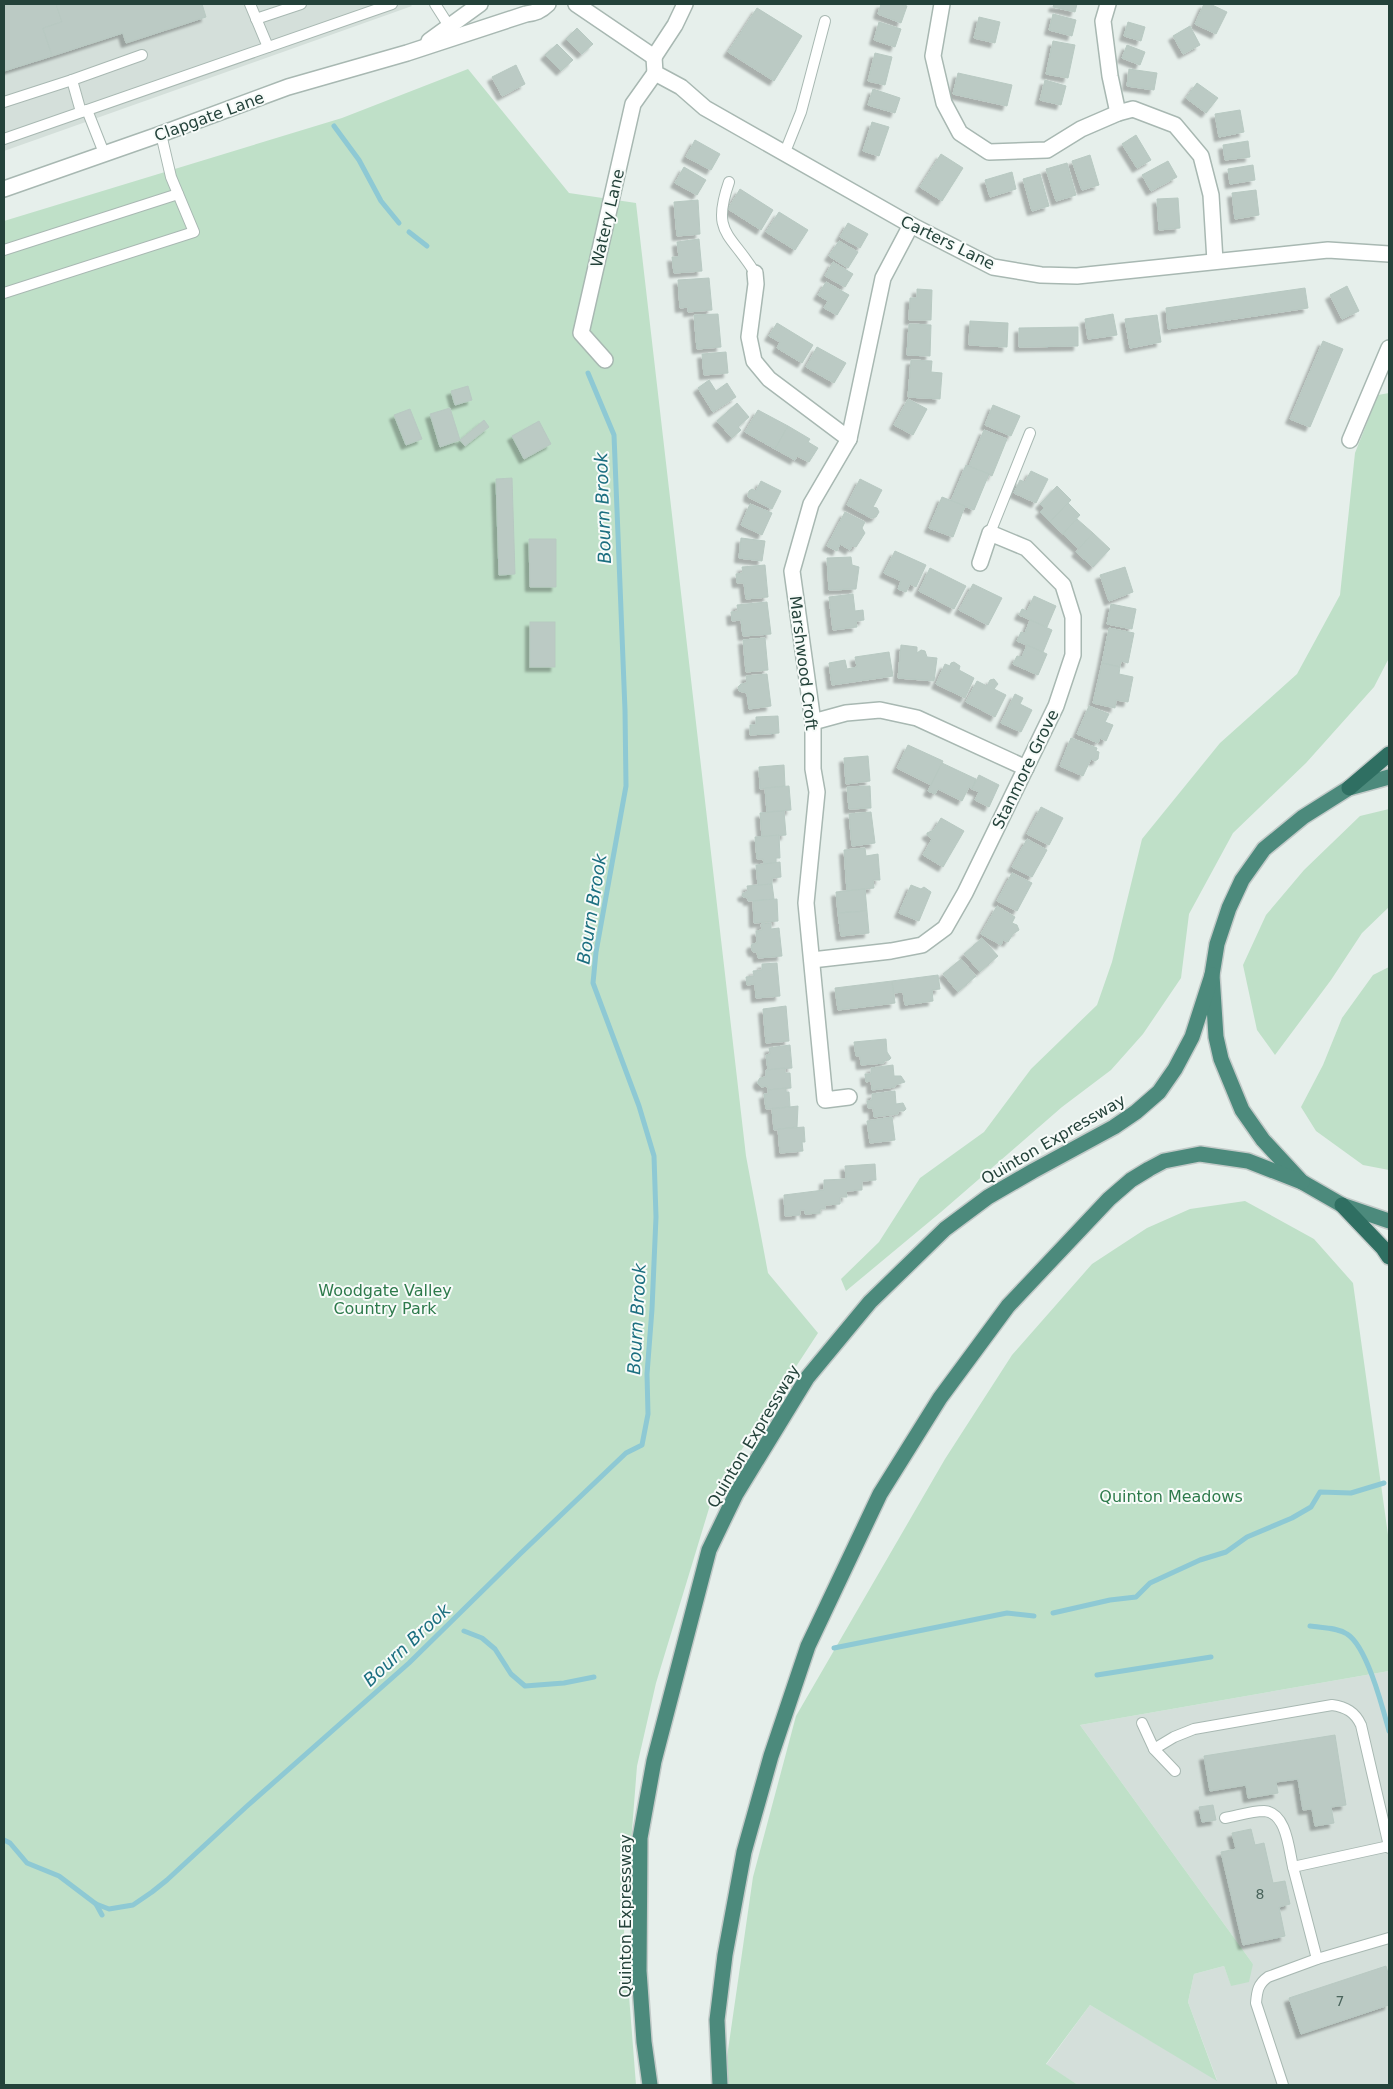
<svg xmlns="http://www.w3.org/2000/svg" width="1393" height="2089" font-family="'DejaVu Sans',sans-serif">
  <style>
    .built { fill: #d4dfda }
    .green { fill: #bfe0c8 }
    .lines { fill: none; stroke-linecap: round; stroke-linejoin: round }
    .stream { stroke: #8ec9d4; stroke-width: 5 }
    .building { fill: #bbcac4; stroke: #b8c9c2; filter: url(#shadow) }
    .service-casing { stroke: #a8b8b2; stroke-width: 12 }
    .minor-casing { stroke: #a8b8b2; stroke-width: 18 }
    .tertiary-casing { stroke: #a8b8b2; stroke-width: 18 }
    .trunk-casing { stroke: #c2cac8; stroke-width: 18 }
    .motorway-casing { stroke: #c2cac8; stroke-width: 18 }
    .service { stroke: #fff; stroke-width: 10 }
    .minor { stroke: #fff; stroke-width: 15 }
    .tertiary { stroke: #fff; stroke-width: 15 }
    .trunk { stroke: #4c8a7c; stroke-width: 15 }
    .motorway { stroke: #2f6f62; stroke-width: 15 }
    .labels { text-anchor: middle; stroke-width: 4; stroke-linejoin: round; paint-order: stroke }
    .number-label { font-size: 14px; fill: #4a645c }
    .street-label { font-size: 16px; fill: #24423a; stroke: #f7fbf9 }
    .park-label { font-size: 16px; fill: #2d7a4b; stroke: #f7fbf9 }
    .water-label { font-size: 18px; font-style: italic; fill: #1c6f80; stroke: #f7fbf9 }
  </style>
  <defs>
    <filter id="shadow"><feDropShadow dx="-4.5" dy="4.5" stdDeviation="1" flood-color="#0004"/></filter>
  </defs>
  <rect width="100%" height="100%" fill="#e6efeb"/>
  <g class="built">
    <path d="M4,4H410L412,6L4,151Z"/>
    <path d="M1389,1671V2085H1078L1046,2065L1090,2005L1217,2080L1188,2002L1194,1974L1224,1966L1231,1985L1253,1964L1080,1725Z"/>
  </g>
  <g class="green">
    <path d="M468,69L569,193L636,203L746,1156L768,1273L818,1333L714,1492L656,1683L637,1766L624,1932L636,2085H4V221L342,118Z"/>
    <path d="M1389,393V658L1374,687L1306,763L1233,833L1189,914L1181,978L1143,1034L1111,1070L1062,1107L941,1212L846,1291L841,1279L879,1242L920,1178L984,1132L1031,1069L1097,1005L1112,962L1142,839L1220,743L1297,674L1340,595L1355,453L1378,395Z"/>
    <path d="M1389,809V907L1362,933L1331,980L1275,1055L1257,1030L1243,965L1266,915L1304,870L1360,816Z"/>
    <path d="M1389,967V1170L1363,1165L1316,1131L1301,1107L1323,1065L1342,1018L1373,975Z"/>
    <path d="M1245,1201L1314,1239L1353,1283L1389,1542V1671L1080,1725L1253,1964L1249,1982L1231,1986L1224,1966L1194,1974L1188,2002L1217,2081L1090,2005L1046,2064L1078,2085H728L726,2064L753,1877L796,1716L945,1459L1012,1355L1092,1264L1147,1228L1190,1209Z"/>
  </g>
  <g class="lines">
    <g class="stream">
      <path d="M334,126L359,160L381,201L399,223"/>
      <path d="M409,232L427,246"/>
      <path d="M1053,1613L1110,1600L1136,1597L1150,1583L1200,1560L1226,1552L1247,1537L1292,1518L1311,1507L1320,1492L1351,1493L1384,1483"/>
      <path d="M1310,1626C1322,1628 1336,1627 1347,1634C1367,1646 1383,1709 1389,1731"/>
      <path d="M464,1631L482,1638L495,1649L511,1674L525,1686L564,1683L594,1677"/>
      <path d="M834,1648L1007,1613L1034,1616"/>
      <path d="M1097,1675L1211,1657"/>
      <path d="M4,1840L10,1843L27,1863L59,1876L96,1904L109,1909L133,1905L152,1892L167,1880L246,1807L409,1663L520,1554L626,1453L642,1445L648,1414L647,1374L652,1309L656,1217L654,1156L639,1106L593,983L596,952L626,786L625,710L614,435L588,373"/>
      <path d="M96,1904L102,1915"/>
    </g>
  </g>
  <g class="building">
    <path d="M4,4H56L62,22L43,28L52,56L4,71Z"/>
    <path d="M56,4H202L206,17L126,43L123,33L52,56L43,28L62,22Z"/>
    <path d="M881,4H900L907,6L901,23L878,14Z"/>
    <path d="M1054,4H1077L1075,12L1053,7Z"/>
    <path d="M1204,4H1210L1227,12L1216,34L1195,24Z"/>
    <path d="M757,8L802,36L774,81L728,52Z"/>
    <path d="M1053,14L1076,20L1072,36L1049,30Z"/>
    <path d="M979,17L1000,22L995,43L974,38Z"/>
    <path d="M879,22L901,29L895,47L874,40Z"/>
    <path d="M1128,22L1145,27L1141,41L1124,36Z"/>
    <path d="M1190,26L1200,45L1183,54L1173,36Z"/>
    <path d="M577,28L593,44L582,54L566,39Z"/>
    <path d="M1053,41L1075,45L1068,78L1046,74Z"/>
    <path d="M557,44L573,60L561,71L545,55Z"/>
    <path d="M1127,45L1145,52L1140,65L1122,58Z"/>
    <path d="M875,53L892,57L885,85L868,81Z"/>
    <path d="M516,65L525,84L502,96L492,77Z"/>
    <path d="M1129,69L1157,73L1154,90L1127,86Z"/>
    <path d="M958,73L1012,85L1007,106L953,94Z"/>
    <path d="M1045,80L1066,86L1061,105L1040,100Z"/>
    <path d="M1197,83L1218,98L1206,113L1186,98Z"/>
    <path d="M873,89L900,98L895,113L868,105Z"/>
    <path d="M1240,110L1244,132L1219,137L1215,114Z"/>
    <path d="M872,122L889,127L879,156L863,151Z"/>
    <path d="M1136,135L1151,160L1137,168L1122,144Z"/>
    <path d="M695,140L720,154L711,170L686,157Z"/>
    <path d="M1248,141L1250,157L1225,160L1223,145Z"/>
    <path d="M941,154L963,168L942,201L920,187Z"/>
    <path d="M1090,155L1099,185L1082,190L1072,161Z"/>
    <path d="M1168,161L1177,177L1151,191L1142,175Z"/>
    <path d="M1067,163L1076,195L1056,201L1046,169Z"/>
    <path d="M1253,165L1255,180L1230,184L1228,169Z"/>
    <path d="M684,167L706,180L697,195L675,183Z"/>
    <path d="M1012,172L1016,189L990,197L985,180Z"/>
    <path d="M1040,174L1049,206L1032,211L1023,179Z"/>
    <path d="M740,189L773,210L761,230L728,209Z"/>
    <path d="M1256,190L1259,215L1235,219L1232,193Z"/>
    <path d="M1178,198L1180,228L1159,230L1157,199Z"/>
    <path d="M698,200L700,234L677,236L674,202Z"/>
    <path d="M779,212L808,230L795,250L766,232Z"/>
    <path d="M848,223L868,234L860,248L840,237Z"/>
    <path d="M699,239L702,271L674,273L672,257H679L677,242Z"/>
    <path d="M839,241L858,252L848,268L829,256Z"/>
    <path d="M833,262L853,274L845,287L825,276Z"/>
    <path d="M709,278L712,310L688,312V307L680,308L678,280Z"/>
    <path d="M826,282L849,295L837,315L824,308L828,301L818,295Z"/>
    <path d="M1347,286L1359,311L1342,319L1330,295Z"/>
    <path d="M1305,288L1308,308L1168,329L1166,308Z"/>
    <path d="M917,289L932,290L931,320H909L910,298H917Z"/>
    <path d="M718,314L721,347L697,349L694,315Z"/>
    <path d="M1113,314L1117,335L1088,339L1085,319Z"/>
    <path d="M1157,315L1161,342L1130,348L1125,319Z"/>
    <path d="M970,321L1008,323L1007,347L969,345Z"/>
    <path d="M777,323L813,345L802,363L777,348L780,342L769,336Z"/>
    <path d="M909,324L931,325L930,356L907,355Z"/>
    <path d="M1078,327V346L1019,347V328Z"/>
    <path d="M1323,341L1343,349L1310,427L1290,419Z"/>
    <path d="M817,347L846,363L834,383L806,367Z"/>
    <path d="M726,352L728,373L704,375L702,354Z"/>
    <path d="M911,360L932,361L931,372L942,373L940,399L908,397Z"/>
    <path d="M709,380L716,391L727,383L736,397L713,412L698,388Z"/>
    <path d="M468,386L472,400L455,405L451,391Z"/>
    <path d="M908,399L927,409L913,435L894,425Z"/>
    <path d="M737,403L749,417L738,427L741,430L732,438L717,421Z"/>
    <path d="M993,405L1020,416L1011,436L985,425Z"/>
    <path d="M450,408L460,440L440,447L430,414Z"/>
    <path d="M410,409L422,439L406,445L394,415Z"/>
    <path d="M758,410L788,426L775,449L745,432Z"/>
    <path d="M484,420L489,427L465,446L460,440Z"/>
    <path d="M539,421L551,444L524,459L512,436Z"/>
    <path d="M788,426L810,439L808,442L818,448L809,462L797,456L795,460L775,449Z"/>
    <path d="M984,430L1007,439L992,476L969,466Z"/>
    <path d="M966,465L989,474L974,510L951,501Z"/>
    <path d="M1031,471L1048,479L1036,503L1014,493L1020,480L1025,482Z"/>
    <path d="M512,478L515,574L499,575L496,479Z"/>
    <path d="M860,479L882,490L873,507L877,508L879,512L876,517L871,518L847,505Z"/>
    <path d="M761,481L781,491L772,509L748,497L749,491L752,489L756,491Z"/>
    <path d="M1057,486L1071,500L1050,522L1040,512L1044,508L1040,504Z"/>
    <path d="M942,497L965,506L953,537L929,528Z"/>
    <path d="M1068,503L1080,515L1063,534L1050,522Z"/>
    <path d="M750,504L772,513L762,535L741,525Z"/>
    <path d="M845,512L865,522L862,528L865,533L856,547L852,546L850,550L840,544L837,551L827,546Z"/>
    <path d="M1077,519L1093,533L1079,549L1063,534Z"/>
    <path d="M1093,533L1110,549L1093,567L1076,552Z"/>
    <path d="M741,538L765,541L762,561L739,558Z"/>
    <path d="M529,539H556V587H530Z"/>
    <path d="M895,551L926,565L916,587L910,584L906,592L898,589L901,581L884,573Z"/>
    <path d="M851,557L852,565L859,567L856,589L829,590L827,558Z"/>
    <path d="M765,565L768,597L746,599L744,583H737L736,574L743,573L742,567Z"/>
    <path d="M1125,567L1133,592L1109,601L1100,575Z"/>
    <path d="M930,568L966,586L954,609L919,591Z"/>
    <path d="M973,584L1002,598L988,625L959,610Z"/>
    <path d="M853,594L855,611L863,610L864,620L856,621L857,627L833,630L829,597Z"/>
    <path d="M1034,596L1056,606L1047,627L1019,615L1022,609L1027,611Z"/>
    <path d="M767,602L771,634L743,636L741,620L732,621L731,612L738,611L737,605Z"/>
    <path d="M1111,604L1136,609L1132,629L1107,624Z"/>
    <path d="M1030,620L1052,630L1043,652L1017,641L1021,632L1025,633Z"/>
    <rect x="530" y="622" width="25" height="45"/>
    <path d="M1109,628L1134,633L1128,663L1121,661L1120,667L1102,663Z"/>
    <path d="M765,638L768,670L746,672L743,640Z"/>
    <path d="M901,645L917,647V653L921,650L925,651L927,657L937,658L934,681L898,678Z"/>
    <path d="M1027,645L1047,654L1038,675L1013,664L1017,656L1022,657Z"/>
    <path d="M889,652L893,676L832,685L829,663L845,660L847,669L857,667L855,657Z"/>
    <path d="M954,662L960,666L959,670L974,678L965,698L936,684L945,664L950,666L951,663Z"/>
    <path d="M1102,663L1120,667L1119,674L1133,677L1128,702L1116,700L1115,708L1093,703Z"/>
    <path d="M767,674L771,706L749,709L747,693L739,691L738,687L741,684L747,683L746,676Z"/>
    <path d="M994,679L998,684L994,689L1006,695L995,717L966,702L977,681L987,686L990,680Z"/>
    <path d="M1015,694L1023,698L1020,704L1032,710L1021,732L1001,723Z"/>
    <path d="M1089,706L1109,714L1105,722L1113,725L1106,741L1100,738L1098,743L1077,734Z"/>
    <path d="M778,716L779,733L750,735V725H756V717Z"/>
    <path d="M1071,738L1097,748L1096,751L1099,752L1098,759L1095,761L1091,759L1083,776L1060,766Z"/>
    <path d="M908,745L943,761L931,785L897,768Z"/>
    <path d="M868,756L870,781L846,784L844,758Z"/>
    <path d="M942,763L976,779L972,789L969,787L962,801L938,789L935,794L928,791Z"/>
    <path d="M784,765L785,786L760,789L759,767Z"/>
    <path d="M979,775L999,785L989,807L975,800L979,792L972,789Z"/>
    <path d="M789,786L791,810L767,812L765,788Z"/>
    <path d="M870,786L871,808L849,809L847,787Z"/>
    <path d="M1041,807L1063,818L1049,845L1027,834Z"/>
    <path d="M784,811L786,835L762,837L760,813Z"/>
    <path d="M871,812L875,843L852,846L849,814Z"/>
    <path d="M941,818L964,831L943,867L923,855L932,839L927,835V833L934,830Z"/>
    <path d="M779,835L780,858H776V863L764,864L763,859H757L755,837Z"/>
    <path d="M1027,839L1047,850L1032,877L1012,867Z"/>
    <path d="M865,848L866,856L878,854L880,880H873L874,888L847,891L844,850Z"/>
    <path d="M780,862L781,877L772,878V884L758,885L756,865Z"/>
    <path d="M1012,873L1032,883L1017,911L997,901Z"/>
    <path d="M772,884L774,899L748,901V898L743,897L742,894L748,891L747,886Z"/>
    <path d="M911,885L921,889L924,887L931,892L919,921L899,913Z"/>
    <path d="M865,889L867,911L838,913L836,892Z"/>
    <path d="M777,899L778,921L754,923L753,901Z"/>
    <path d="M997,906L1015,917L1012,923L1017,925L1019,930L1013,934L1008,942L1003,940L1001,945L981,934Z"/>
    <path d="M867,911L869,933L841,936L838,913Z"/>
    <path d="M771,923V929L779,928L782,956L758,958L757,952H753L751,947L752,944L757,943L756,931L762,930L761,924Z"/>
    <path d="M982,938L998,956L980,972L964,954Z"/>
    <path d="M961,959L976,976L958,992L943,974Z"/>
    <path d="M777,963L780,996L756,998L755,984L747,985L746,977L754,976L753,971L762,970V964Z"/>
    <path d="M938,975L940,989L932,990L933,1001L905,1005L903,992L893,993L892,981Z"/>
    <path d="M892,981L895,1003L838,1010L835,988Z"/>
    <path d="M786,1006L789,1041L766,1043L763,1009Z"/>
    <path d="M886,1039L887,1052L891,1058L889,1060L884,1061V1063L861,1065L860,1056H856L854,1042Z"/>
    <path d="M790,1045L792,1068L768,1070L766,1055L770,1054L769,1048Z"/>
    <path d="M893,1065L894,1076H901L905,1082L895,1085V1087L872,1090L871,1081L866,1082L865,1074H871V1068Z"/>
    <path d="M785,1068V1073H790L791,1088L768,1090L767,1086L761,1087L758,1084V1081L760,1078L766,1077V1070Z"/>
    <path d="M786,1088V1092H789L790,1107L766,1109L764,1094H768V1090Z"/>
    <path d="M895,1091L896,1104L903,1103L906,1109L904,1111H898V1114L874,1117L873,1108H868L867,1101L872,1100V1094Z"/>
    <path d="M798,1106L797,1127L774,1130L772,1109Z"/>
    <path d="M892,1117L895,1140L870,1143L867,1121Z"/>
    <path d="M804,1127L805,1142H802L803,1151L780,1153L778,1129Z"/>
    <path d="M875,1164L876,1180L862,1181V1190L846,1191L847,1197H840V1204L825,1205V1209H820V1213L805,1214V1210H800V1215L785,1216L784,1195L824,1190V1180L846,1179L845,1166Z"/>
    <path d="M1335,1735L1346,1805L1331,1807L1334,1823L1315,1826L1312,1809L1303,1810L1298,1779L1276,1782L1278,1793L1248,1798L1246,1785L1210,1791L1204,1756Z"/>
    <path d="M1213,1805L1216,1820L1202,1822L1199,1807Z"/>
    <path d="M1251,1829L1255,1845L1264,1843L1273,1883L1285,1881L1290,1904L1279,1907L1285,1936L1243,1945L1221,1852L1236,1849L1232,1833Z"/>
    <path d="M1386,1966L1389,1977V2005L1301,2034L1289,1998Z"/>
  </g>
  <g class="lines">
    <defs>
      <g id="service">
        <path d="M250,4L268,47"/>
        <path d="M435,4L449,26"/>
        <path d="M256,19L301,4"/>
        <path d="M4,102L72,80"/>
        <path d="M87,110L104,153"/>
        <path d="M81,112L72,80L142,55"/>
        <path d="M4,139L392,4"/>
        <path d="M785,152L801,112L825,21"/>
        <path d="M729,182C711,234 730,232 755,273"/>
        <path d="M4,250L178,194"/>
        <path d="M4,293L194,232L171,177L161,134"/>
        <path d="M990,533L1030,433"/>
        <path d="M1142,1723L1154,1749L1175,1771"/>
        <path d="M1154,1749L1174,1737L1194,1729L1332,1705C1346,1707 1355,1712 1361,1725L1389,1846"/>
        <path d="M1225,1818C1237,1816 1251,1811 1264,1811C1287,1812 1289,1851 1293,1867"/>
        <path d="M1317,1959L1293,1867L1389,1846V1848"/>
        <path d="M1283,2085L1256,2003C1257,1991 1258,1984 1268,1977L1317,1959L1389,1938"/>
      </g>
      <g id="minor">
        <path d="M942,4L933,56L944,103L960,133L989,152L1047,150L1081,129L1118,113L1133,109L1175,125L1201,156L1211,195L1215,261"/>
        <path d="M1108,4L1103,21L1110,76L1118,113"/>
        <path d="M755,273L756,284L749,337L754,361L769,379L849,439"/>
        <path d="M605,360L581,333L633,104L655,73"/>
        <path d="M1350,440L1389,348"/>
        <path d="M813,722L846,713L880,710L917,718L1026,768"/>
        <path d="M812,960L891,951L922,945L945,928L965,893L1056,706L1073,655V617L1063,585L1026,548L990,533L980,563"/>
        <path d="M849,1097L825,1100L806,903L817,792L813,769V722L792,571L811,504L849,439L883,278L911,225"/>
      </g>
      <g id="tertiary">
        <path d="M576,4L654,57"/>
        <path d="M429,41L480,4"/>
        <path d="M654,57L655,73L681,87L705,108L911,225L993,267L1041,275L1077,276L1328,250L1389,254"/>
        <path d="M654,57L675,25L685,4"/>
        <path d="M4,189L161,134L288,87L407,53L526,14C535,13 541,11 548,4"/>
      </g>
      <g id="trunk">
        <path d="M1389,777L1349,788L1303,817L1264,849L1242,880L1229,908L1217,944L1212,975L1216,1037L1221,1059L1242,1110L1263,1140L1302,1182L1342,1205L1389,1221"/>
        <path d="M650,2085L644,2042L639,1971L640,1838L654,1761L709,1550L736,1494L807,1378L870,1302L945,1229L988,1197L1033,1171L1114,1127L1136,1112L1159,1092L1175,1069L1192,1037L1212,975"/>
        <path d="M720,2085L717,2020L725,1955L744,1852L771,1756L808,1646L880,1494L940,1398L1008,1306L1109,1199L1131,1180L1149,1169L1164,1161L1200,1154L1248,1161L1302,1182"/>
      </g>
      <g id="motorway">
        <path d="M1349,788L1389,754"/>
        <path d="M1342,1205L1383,1248L1389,1257"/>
      </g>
    </defs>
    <use href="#service" class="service-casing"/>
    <use href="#minor" class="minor-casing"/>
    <use href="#tertiary" class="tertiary-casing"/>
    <use href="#trunk" class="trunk-casing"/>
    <use href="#motorway" class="motorway-casing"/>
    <use href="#service" class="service"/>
    <use href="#minor" class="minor"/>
    <use href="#tertiary" class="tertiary"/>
    <use href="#trunk" class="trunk"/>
    <use href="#motorway" class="motorway"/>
  </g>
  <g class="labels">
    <g class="number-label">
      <text x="1260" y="1899">8</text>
      <text x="1340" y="2006">7</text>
    </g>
    <g class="street-label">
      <text transform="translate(209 116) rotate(-20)" y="6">Clapgate Lane</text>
      <text transform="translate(607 218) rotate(-77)" y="6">Watery Lane</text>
      <text transform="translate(948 242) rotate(26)" y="6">Carters Lane</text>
      <text transform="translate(804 663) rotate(83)" y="6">Marshwood Croft</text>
      <text transform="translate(1025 769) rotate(-64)" y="6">Stanmore Grove</text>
      <text transform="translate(1053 1139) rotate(-30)" y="6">Quinton Expressway</text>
      <text transform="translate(753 1436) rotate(-59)" y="6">Quinton Expressway</text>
      <text transform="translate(625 1916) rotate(-90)" y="6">Quinton Expressway</text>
    </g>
    <g class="park-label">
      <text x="385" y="1296">Woodgate Valley<tspan x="385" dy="18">Country Park</tspan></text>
      <text x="1171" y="1502">Quinton Meadows</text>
    </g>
    <g class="water-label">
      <text transform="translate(603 508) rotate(-92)" y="6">Bourn Brook</text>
      <text transform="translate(592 909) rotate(-81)" y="6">Bourn Brook</text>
      <text transform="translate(637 1319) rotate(-87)" y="6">Bourn Brook</text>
      <text transform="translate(407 1645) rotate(-43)" y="6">Bourn Brook</text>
    </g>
  </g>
  <rect width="1393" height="2089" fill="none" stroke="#24423a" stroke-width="10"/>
</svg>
